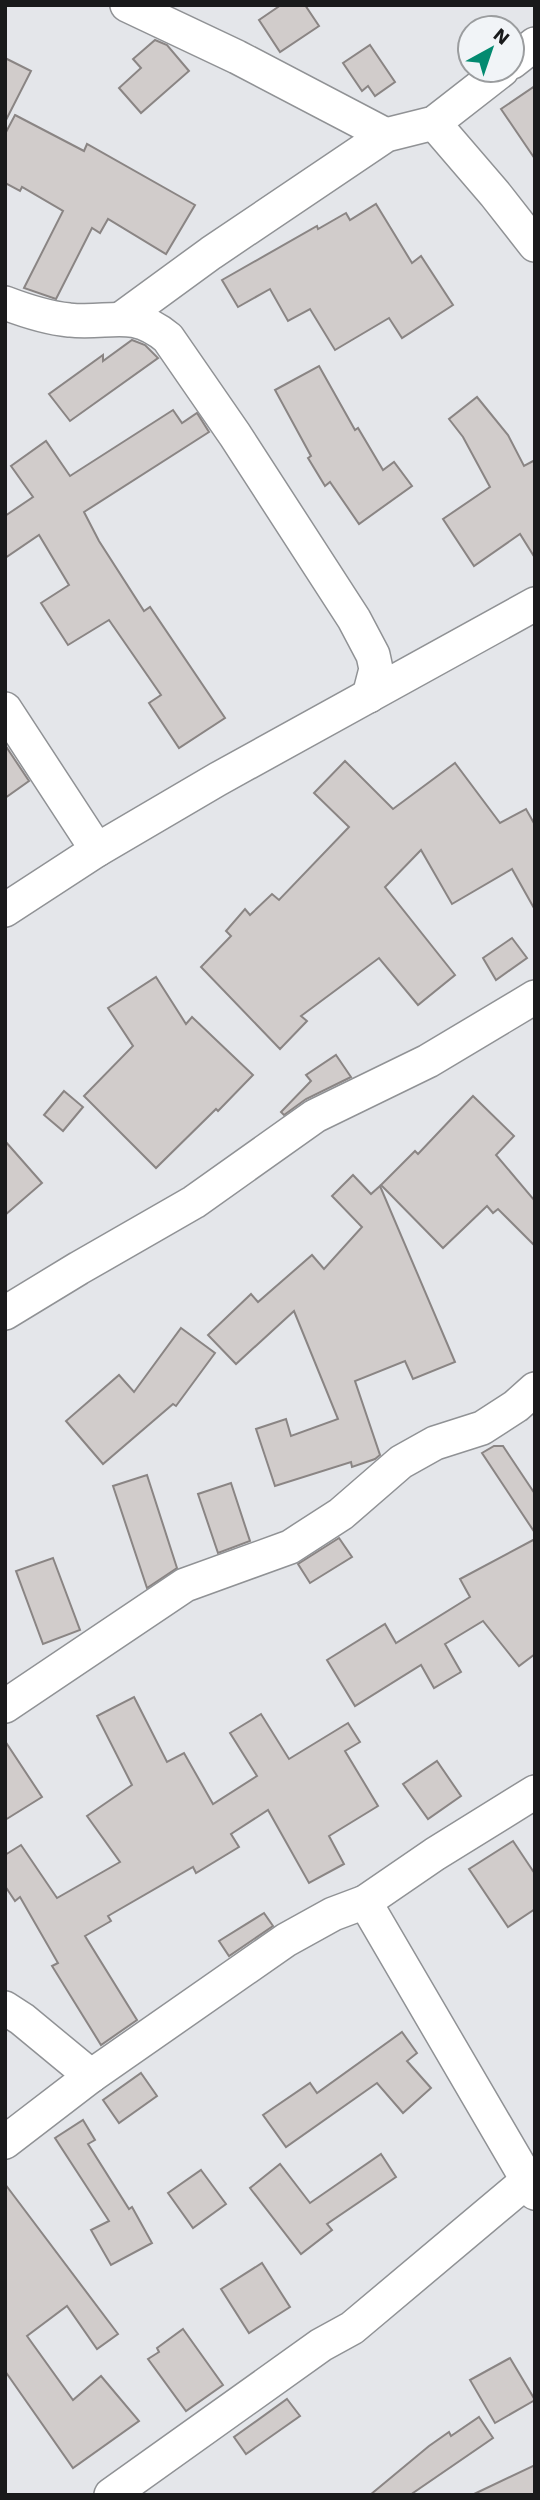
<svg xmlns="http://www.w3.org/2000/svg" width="540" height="2500" font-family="'Work Sans',sans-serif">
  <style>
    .building { fill: #d1cccb; stroke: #8a8584; stroke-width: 2 }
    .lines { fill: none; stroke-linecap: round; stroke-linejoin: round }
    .minor-casing { stroke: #909295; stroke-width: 36 }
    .minor { stroke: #fff; stroke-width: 33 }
  </style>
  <rect width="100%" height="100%" fill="#e4e6ea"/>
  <g class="building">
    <path d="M281,5H305L319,26L280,52L259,20Z"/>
    <path d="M155,40L167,45L189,71L141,113L119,88L141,68L133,59Z"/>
    <path d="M370,45L395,82L375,96L368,86L362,91L343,63Z"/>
    <path d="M5,58L31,71L5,122Z"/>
    <path d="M535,86V159L501,109Z"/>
    <path d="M15,115L84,151L87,144L195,205L166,254L108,219L100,233L92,228L56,299L24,288L63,211L22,187L20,191L5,183V134Z"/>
    <path d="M376,204L412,263L421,256L453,305L402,338L389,318L335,350L310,309L288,321L270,289L238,307L222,280L317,226L318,229L346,213L350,220Z"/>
    <path d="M132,340L145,345L158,358L70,421L49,394L103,355V361Z"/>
    <path d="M319,366L355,430L358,428L383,470L394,462L412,486L359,524L330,482L325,486L308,458L311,456L275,390Z"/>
    <path d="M477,397L508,435L524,466L535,460V558L520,534L474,566L443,519L490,487L463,437L449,419Z"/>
    <path d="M173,410L182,423L197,413L209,432L84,512L99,541L144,611L150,607L225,718L179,748L149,703L161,695L109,620L68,645L41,603L69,585L39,535L5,558V516L33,497L11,466L46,441L70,476Z"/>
    <path d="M5,745L29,781L5,798Z"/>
    <path d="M345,761L393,809L455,763L500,823L526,809L535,825V910L512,869L452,904L421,850L385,887L455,975L418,1005L379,958L301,1016L307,1021L280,1049L201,967L231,936L226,931L245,909L250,915L272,894L279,900L349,827L314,793Z"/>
    <path d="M512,938L527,958L496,980L483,958Z"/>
    <path d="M156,977L186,1024L192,1017L253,1075L218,1111L216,1109L156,1168L84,1096L133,1046L108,1008Z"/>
    <path d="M336,1055L351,1077L306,1099L284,1115L281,1112L311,1081L306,1075Z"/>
    <path d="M64,1091L83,1107L63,1131L44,1115Z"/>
    <path d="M473,1096L514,1136L496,1155L535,1201V1246L498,1209L493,1213L487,1206L443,1248L381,1185L415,1151L418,1154Z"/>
    <path d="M5,1141L42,1183L5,1215Z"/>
    <path d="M353,1175L371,1194L380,1186L455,1362L413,1379L405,1361L355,1381L380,1455L375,1459L352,1467L351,1462L275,1486L256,1429L286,1419L291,1436L338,1419L294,1311L236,1364L208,1335L251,1294L258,1302L312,1255L324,1269L362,1227L332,1196Z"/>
    <path d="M181,1328L215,1353L176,1406L173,1404L103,1464L66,1421L119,1375L134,1392Z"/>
    <path d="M494,1446H503L535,1494V1533L482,1453Z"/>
    <path d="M147,1475L177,1568L147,1588L113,1486Z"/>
    <path d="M231,1483L250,1541L218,1553L198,1494Z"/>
    <path d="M339,1538L352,1557L310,1583L298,1564Z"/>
    <path d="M535,1539V1654L519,1666L483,1621L445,1644L461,1672L434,1688L421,1665L355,1706L327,1660L385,1624L396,1643L470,1597L460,1579Z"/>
    <path d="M53,1558L80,1630L43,1644L16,1571Z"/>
    <path d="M134,1697L167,1762L184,1753L213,1804L257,1776L230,1733L261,1714L289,1759L348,1723L360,1742L345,1751L378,1806L329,1836L344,1864L309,1883L268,1810L231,1834L239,1847L196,1873L193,1867L108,1916L111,1921L85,1936L137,2020L101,2045L52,1966L58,1963L20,1897L15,1901L5,1886V1855L21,1845L57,1898L120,1862L87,1816L132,1785L97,1716Z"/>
    <path d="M5,1741L42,1797L5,1820Z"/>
    <path d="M437,1761L461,1796L428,1819L403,1784Z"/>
    <path d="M513,1841L535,1874V1909L508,1927L469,1869Z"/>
    <path d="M264,1913L273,1926L229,1956L219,1941Z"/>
    <path d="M402,2032L417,2053L407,2061L431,2088L403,2113L377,2083L286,2147L263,2115L310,2083L317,2093Z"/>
    <path d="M141,2073L157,2096L119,2123L103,2100Z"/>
    <path d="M83,2120L95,2140L88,2144L129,2209L132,2207L152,2243L111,2265L91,2230L109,2221L55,2138Z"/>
    <path d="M381,2154L396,2177L327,2224L332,2230L301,2254L250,2188L280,2164L310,2203Z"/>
    <path d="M201,2170L226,2204L193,2228L168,2193Z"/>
    <path d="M5,2184L118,2334L97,2349L67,2306L27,2336L73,2400L101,2376L139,2421L73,2468L5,2371Z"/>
    <path d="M262,2263L290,2307L249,2333L221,2289Z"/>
    <path d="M183,2329L223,2385L186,2411L148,2359L159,2352L157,2348Z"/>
    <path d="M510,2358L535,2400L495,2423L470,2380Z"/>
    <path d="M287,2399L300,2416L246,2454L234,2437Z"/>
    <path d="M479,2417L493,2438L410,2495H370L429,2446L449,2432L451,2436Z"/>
    <path d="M535,2465V2495H472Z"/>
  </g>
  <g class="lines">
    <defs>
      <g id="minor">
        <path d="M127,5L237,57L386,135"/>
        <path d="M512,62L535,44"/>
        <path d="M434,123L495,194L535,245"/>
        <path d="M5,303C26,311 47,318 69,320C109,325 131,307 168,338L235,435L354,619L373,655L376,669L369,696"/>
        <path d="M122,318L211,253L386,135L434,123L502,70"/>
        <path d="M5,709L97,850"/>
        <path d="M5,910L97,850L218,779L535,604"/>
        <path d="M5,1313L79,1268L194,1202L315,1116L428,1061L535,997"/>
        <path d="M5,1706L185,1585L290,1547L341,1514L401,1462L435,1443L482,1428L516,1406L535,1389"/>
        <path d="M365,1902L535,2193"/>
        <path d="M5,2008L22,2019L91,2076"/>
        <path d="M5,2142L91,2076L286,1940L333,1914L365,1902L435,1854L535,1792"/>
        <path d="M111,2495L321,2345L352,2328L527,2181"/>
      </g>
    </defs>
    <use href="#minor" class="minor-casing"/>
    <use href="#minor" class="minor"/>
  </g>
  <rect width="540" height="2500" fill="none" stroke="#191a1b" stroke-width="14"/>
  <g transform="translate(491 49) rotate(40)"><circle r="33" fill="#f1f4f7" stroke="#9b9d9f" stroke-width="2"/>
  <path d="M0-5L12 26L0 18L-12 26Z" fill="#038a70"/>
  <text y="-10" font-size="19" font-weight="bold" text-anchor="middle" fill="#191a1b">N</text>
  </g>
</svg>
